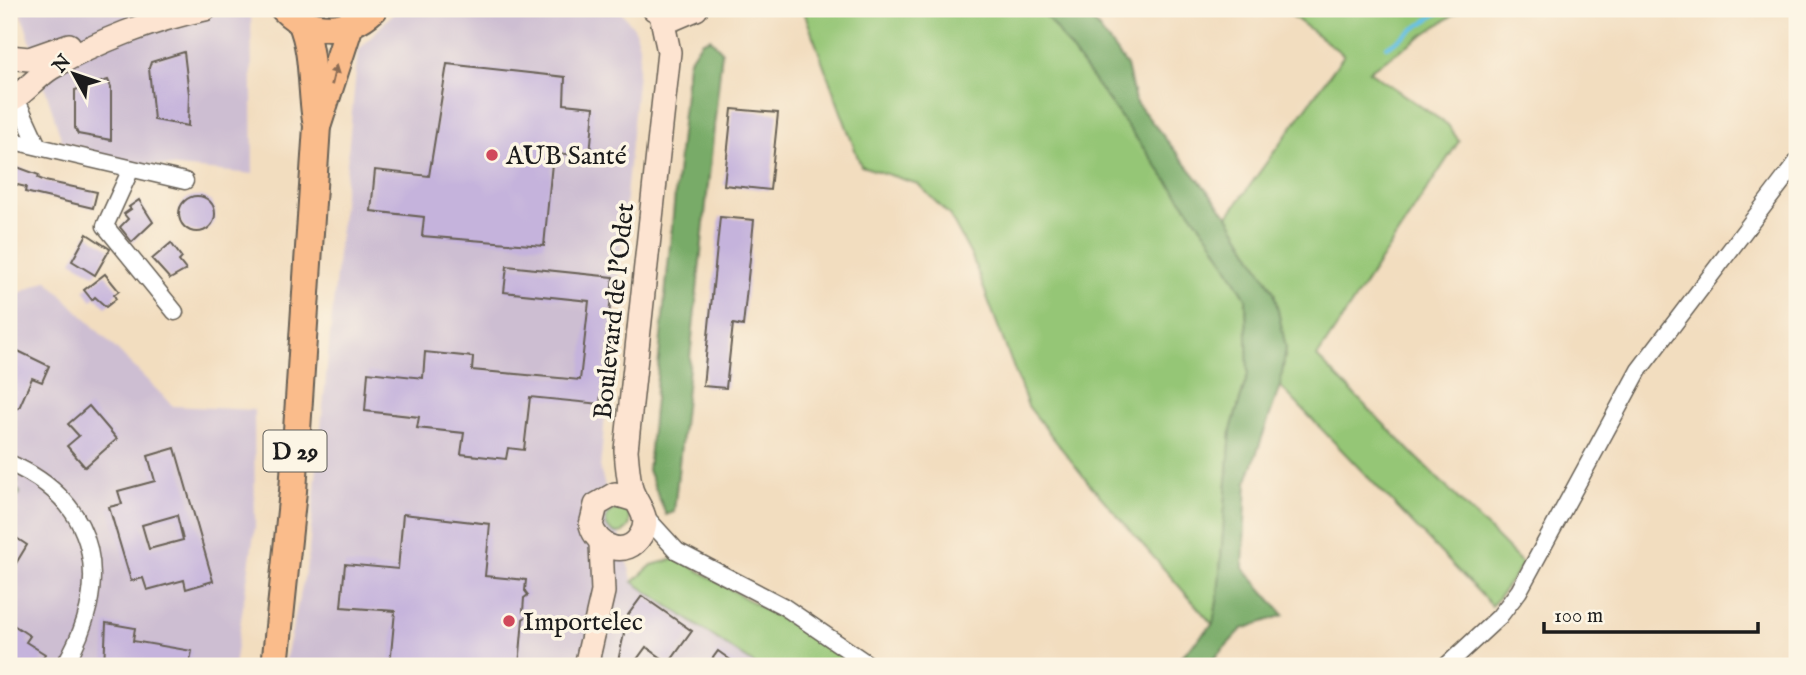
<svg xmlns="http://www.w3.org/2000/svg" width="1806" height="675" font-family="'IM FELL English',serif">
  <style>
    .industrial { fill: #cdbed2 }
    .green { fill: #95c676; stroke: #587149; stroke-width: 2 }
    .forest { fill: #78ab67; stroke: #4a6442; stroke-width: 2 }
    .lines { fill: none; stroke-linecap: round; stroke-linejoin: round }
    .stream { stroke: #68c1e6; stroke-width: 4.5 }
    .building { fill: #c5b3dc; fill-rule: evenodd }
    .street-casing { stroke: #676055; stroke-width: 19 }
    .secondary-casing { stroke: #676055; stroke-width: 26 }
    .primary-casing { stroke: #676055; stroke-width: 30 }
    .street { stroke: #fff; stroke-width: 16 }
    .secondary { stroke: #fde4d1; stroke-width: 23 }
    .primary { stroke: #fabc8b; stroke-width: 26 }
    .oneway { fill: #8b6c54 }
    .poi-dot { fill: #d1495b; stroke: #fcf5e5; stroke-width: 2.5 }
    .labels { text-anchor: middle; stroke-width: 7; stroke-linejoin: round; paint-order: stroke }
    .shield { fill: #fcf5e5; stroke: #5f5d58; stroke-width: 2 }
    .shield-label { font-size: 24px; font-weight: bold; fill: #1c1c1c }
    .poi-label { font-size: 26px; fill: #1c1c1c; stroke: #fcf5e5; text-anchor: start }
    .street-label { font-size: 26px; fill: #1c1c1c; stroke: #fcf5e5 }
  </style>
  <rect width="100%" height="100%" fill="#fcf5e5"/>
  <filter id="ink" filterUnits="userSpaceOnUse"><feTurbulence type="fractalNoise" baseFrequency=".0143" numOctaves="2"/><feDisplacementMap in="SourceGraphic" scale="14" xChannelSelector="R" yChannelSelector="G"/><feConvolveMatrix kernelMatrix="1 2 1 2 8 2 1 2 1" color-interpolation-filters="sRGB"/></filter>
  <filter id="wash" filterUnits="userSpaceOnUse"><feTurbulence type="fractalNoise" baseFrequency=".00686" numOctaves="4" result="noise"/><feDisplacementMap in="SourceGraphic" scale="28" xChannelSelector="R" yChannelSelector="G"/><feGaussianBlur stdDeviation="1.57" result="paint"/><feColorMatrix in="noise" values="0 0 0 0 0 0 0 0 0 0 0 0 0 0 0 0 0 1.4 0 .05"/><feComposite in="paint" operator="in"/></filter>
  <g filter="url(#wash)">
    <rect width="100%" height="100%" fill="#f2ddbf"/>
    <g class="industrial">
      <path d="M20,9H251L253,174L124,162L62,141Z"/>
      <path d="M397,9H619L635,29L640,50L600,469L633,582L757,666H284L308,560L358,51Z"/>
      <path d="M47,280L173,406L254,410L255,527L234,666H9V298Z"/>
    </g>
    <g class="green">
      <path d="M803,9H1041L1212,241L1246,298L1248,374L1231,430L1218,596L1213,625L1088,482L1028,406L972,257L950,216L918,184L861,166Z"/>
      <path d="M1283,9H1462L1369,71L1448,125L1459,141L1317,357L1523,564L1492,606L1280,386L1286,348L1274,292L1228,216L1344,55Z"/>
      <path d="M9,477L18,481L14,488L20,492L11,507Z"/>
      <circle cx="618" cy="521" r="12"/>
      <path d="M677,558L853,661L859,666H757L633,582L652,565Z"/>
    </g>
    <g class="forest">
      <path d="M1041,9H1084L1127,66L1135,101L1228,216L1274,292L1286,348L1280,386L1247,481L1243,568L1284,615L1242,629L1207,666H1172L1213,624L1218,596L1231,430L1248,374L1246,298L1212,241Z"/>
      <path d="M710,38L722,51L674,512L666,515L648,470L688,62L701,42Z"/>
    </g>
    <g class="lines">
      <path class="stream" d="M1387,47L1444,9"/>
    </g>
    <g id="blocks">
      <g class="building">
        <path d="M184,52L189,94L188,126L154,120L149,68L151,62Z"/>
        <path d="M447,64L565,77L564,104L594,107L590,156L553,153L544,246L422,236L424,217L371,211L375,170L429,176Z"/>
        <path d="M108,80L111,87V140L78,134L75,128V90Z"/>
        <path d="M732,109L778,113L770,190L724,185Z"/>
        <path d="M9,164L39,175L38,178L45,181L97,192L93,208L25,192L26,187L9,183Z"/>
        <circle cx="197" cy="214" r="18"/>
        <path d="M139,200L153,222L132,242L120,227L128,219L124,214L131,209L129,207Z"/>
        <path d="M720,217L754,220L743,326L733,324L726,388L703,386Z"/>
        <path d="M87,234L110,249L95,275L72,261Z"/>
        <path d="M171,243L182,258L179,261L186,270L170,279L152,259Z"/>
        <path d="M507,266L613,277L600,404L530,397L524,450L508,448L506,459L461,454L464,433L417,428L419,417L365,411L368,372L423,378L425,352L473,357L472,370L580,380L589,301L504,292Z"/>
        <path d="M105,274L119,291L114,295L116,299L106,307L95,297L92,300L84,290Z"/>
        <path d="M14,349L49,366L42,382L32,378L19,408L9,411V360Z"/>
        <path d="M89,406L117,439L85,467L67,446L79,436L68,424Z"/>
        <path d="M175,448L213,581L186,589L184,580L147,590L143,578L131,581L109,507L122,504L118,491L155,481L148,456ZM177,515L183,540L149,549L142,525Z"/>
        <path d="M403,514L490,524L485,576L526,580L525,591L528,595L524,598L523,612L527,616L523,619L519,666L390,665L395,611L341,607L345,564L398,569Z"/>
        <path d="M9,533L27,545L9,575Z"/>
        <path d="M642,596L692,631L669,663L646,647L632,666H617L628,615Z"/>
        <path d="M9,622L30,636L26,642L45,654L38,666H9Z"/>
        <path d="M106,623L135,628L133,641L192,651L189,666H104Z"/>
        <path d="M718,651L739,666H707Z"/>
      </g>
    </g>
  </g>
  <g filter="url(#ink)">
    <use href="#blocks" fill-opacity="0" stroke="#676055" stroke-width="2"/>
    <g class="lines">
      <defs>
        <g id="street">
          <path d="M16,98L38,146"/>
          <path d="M9,140L185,181"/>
          <path d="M131,169L105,226L175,312"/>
          <path d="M9,463C101,503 112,585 64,666"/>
          <path d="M645,516L677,551L783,606L871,666"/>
          <path d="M1446,666L1499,617L1519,591L1639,370L1797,162"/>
        </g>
        <g id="secondary">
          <path d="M654,9L675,18L696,9"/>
          <path d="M9,57L29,59L69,45"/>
          <path d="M9,100C22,96 36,77 51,68C96,42 154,19 205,9"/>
          <path d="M635,500L615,494L596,505L591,525C597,548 627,559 641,535C652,517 636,505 631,489C628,476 627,463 626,450L669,52L661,14"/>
          <path d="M586,666L603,592L601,543"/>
        </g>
        <g id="primary">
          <path d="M284,9C310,35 348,33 374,9"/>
          <path d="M318,124L350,25"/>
          <path d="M275,666L293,491L317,126C310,91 315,55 301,22"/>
        </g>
      </defs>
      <use href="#street" class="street-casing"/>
      <use href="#secondary" class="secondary-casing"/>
      <use href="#primary" class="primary-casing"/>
      <use href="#street" class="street"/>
      <use href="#secondary" class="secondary"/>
      <use href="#primary" class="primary"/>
    </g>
    <defs><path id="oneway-solid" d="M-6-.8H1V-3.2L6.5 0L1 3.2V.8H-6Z" transform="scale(1.75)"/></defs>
    <use class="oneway" href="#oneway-solid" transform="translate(334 75) rotate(-77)"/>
  </g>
  <g class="poi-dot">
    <circle cx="492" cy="155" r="7"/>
    <circle cx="509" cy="621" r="7"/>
  </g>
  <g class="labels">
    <rect class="shield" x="263.5" y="430.5" width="63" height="41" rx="5"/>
    <g class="shield-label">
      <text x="295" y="459">D 29</text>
    </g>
    <g class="poi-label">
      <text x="506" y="164">AUB Santé</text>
      <text x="523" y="630">Importelec</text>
    </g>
    <g class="street-label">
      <text transform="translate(613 311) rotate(-84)" y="9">Boulevard de l'Odet</text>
    </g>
  </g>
  <rect width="1806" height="675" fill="none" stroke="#fcf5e5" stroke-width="35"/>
  <g transform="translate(74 74) rotate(310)" stroke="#fcf5e5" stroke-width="5" paint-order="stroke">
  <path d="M0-5L12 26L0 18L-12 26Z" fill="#1c1c1c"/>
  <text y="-10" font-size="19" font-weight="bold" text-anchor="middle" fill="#1c1c1c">N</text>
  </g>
  <path d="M1544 622v10h214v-10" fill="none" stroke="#1c1c1c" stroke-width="3.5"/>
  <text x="1554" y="622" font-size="21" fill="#1c1c1c" stroke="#fcf5e5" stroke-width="5" paint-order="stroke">100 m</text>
</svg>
